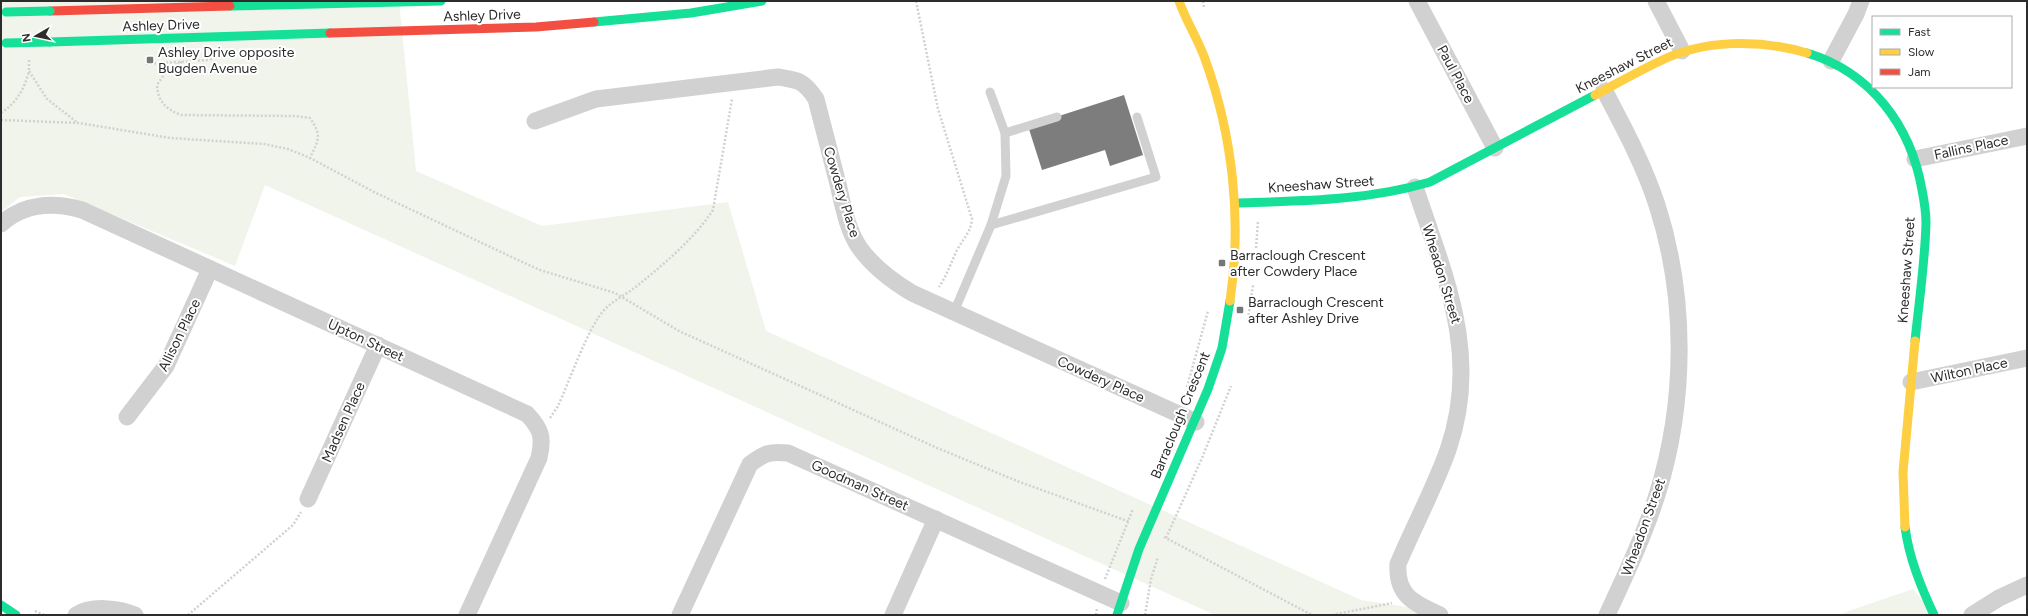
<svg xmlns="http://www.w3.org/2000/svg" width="2028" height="616" font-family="Figtree,sans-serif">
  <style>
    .green { fill: #f0f4ea }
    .building { fill: #7d7d7d }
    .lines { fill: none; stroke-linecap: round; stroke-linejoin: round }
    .path { stroke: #d1d1d1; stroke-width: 2.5; stroke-dasharray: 2 2; stroke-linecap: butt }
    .lane { stroke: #d1d1d1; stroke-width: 9 }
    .street { stroke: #d1d1d1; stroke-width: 17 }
    .fast { stroke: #16e098; stroke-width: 9 }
    .slow { stroke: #ffcf43; stroke-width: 9 }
    .jam { stroke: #f24e42; stroke-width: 9 }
    .fast-bridge { stroke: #16e098; stroke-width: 9 }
    .poi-dot { fill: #767676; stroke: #fff; stroke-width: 1.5 }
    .labels { text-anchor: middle; stroke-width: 4; stroke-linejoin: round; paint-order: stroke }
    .street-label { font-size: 14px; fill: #2c2c2c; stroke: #fff }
    .poi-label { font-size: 14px; fill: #2c2c2c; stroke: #fff; text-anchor: start }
  </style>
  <rect width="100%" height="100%" fill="#fff"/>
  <g class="green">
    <path d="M1,1H399L416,171L542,226L728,202L766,331L1361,600L1407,607L1427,615H1215L265,185L235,266L64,194L20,197L1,212Z"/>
    <path d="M1913,589L1934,615H1842L1843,613Z"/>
  </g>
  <path class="building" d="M1124,95L1143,155L1110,166L1105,150L1042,170L1028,126Z"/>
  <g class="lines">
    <g class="path">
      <path d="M916,1L938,109L972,219C971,232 963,239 957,250C951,263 947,275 939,287"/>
      <path d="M1203,1L1204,8"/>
      <path d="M29,60V71"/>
      <path d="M182,62L168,69L157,85C158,102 166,109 181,115L296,116L310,118C322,136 319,139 310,158"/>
      <path d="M146,64L207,60L218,57"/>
      <path d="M1,113C17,102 24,90 29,71L47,99L78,123"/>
      <path d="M1,120L79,123L170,138L264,144L288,149L310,158L376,193L518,260L540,270L615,293L679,331L935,447L1017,481L1130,522"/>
      <path d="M1256,248L1258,221"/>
      <path d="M1248,319L1253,285"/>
      <path d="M1187,387L1208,311"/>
      <path d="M550,418L558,406C569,382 589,325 605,309C614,300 627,294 637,286C664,264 694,239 713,210L732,99"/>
      <path d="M1164,537L1312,615"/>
      <path d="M1166,538L1202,458L1231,386"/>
      <path d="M1105,579L1133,509"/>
      <path d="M35,611L44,615"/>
      <path d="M188,615L293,525L301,512"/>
      <path d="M1096,615L1097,608"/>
      <path d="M1145,615L1151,579L1158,557"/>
      <path d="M1332,615L1392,603"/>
    </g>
    <g class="lane">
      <path d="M1005,133L1057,117"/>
      <path d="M991,225L1156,177L1137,117"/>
      <path d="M954,312L991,225L1006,176L1005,133L990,92"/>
    </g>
    <g class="street">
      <path d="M1417,1L1495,148"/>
      <path d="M1656,1L1682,51"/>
      <path d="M1831,61L1856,14L1861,1"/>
      <path d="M1604,90C1624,128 1644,165 1657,205C1687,298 1686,403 1657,495C1644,536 1625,576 1607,615"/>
      <path d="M535,121L596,99L778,77C799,80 804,81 816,99C823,127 831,156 838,184C843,205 847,229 859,247C873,267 892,281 912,293L1196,422"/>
      <path d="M1915,159L2027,136"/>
      <path d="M1415,187C1445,277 1481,355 1448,450C1434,489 1414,526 1398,564C1396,596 1414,603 1440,615"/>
      <path d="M1,224C24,203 54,202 82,210L527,414C541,429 544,437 539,458L467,615"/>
      <path d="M1911,382L2027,358"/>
      <path d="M127,417L166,366L210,269"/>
      <path d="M308,499L378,345"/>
      <path d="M76,615C91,605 119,608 135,615"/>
      <path d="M680,615L750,464C765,453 770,451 788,453L1121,603"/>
      <path d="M893,615L936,519"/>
      <path d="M1972,615L1999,598L2027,585"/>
    </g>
    <g class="fast">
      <path d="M230,6L441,1"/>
      <path d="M594,22L691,13L762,1"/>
      <path d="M50,42L330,33"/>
      <path d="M1807,53C1871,72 1911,126 1922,190C1924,200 1926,212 1926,223C1925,262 1919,302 1915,341"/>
      <path d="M1235,203C1301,201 1366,201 1430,182L1595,95"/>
      <path d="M1905,527C1909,558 1921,587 1934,615"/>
      <path d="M1,605L16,615"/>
      <path d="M1117,615L1139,549L1208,389L1222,348L1230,301"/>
    </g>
    <g class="slow">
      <path d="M1179,1C1186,21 1198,39 1205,59C1233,136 1242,220 1230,301"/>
      <path d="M1595,95C1616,84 1637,72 1658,62C1704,39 1759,39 1807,53"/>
      <path d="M1905,527L1903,472L1915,341"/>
    </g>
    <g class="jam">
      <path d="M50,11L230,6"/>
      <path d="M330,33L536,27L594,22"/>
    </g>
    <g class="fast-bridge">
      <path d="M6,12L50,11"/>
      <path d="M6,43L50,42"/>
    </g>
  </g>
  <g class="poi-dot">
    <rect x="146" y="56" width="8" height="8" rx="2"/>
    <rect x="1218" y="259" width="8" height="8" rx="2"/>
    <rect x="1236" y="306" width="8" height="8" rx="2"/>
  </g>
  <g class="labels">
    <g class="street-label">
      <text transform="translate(482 15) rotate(-2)" y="5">Ashley Drive</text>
      <text transform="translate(161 25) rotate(-2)" y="5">Ashley Drive</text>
      <text transform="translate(1624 65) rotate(-27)" y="5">Kneeshaw Street</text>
      <text transform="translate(1456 74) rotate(62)" y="5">Paul Place</text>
      <text transform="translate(1971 147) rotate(-12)" y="5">Fallins Place</text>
      <text transform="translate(1321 184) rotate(-4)" y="5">Kneeshaw Street</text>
      <text transform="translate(842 192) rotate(73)" y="5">Cowdery Place</text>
      <text transform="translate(1906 270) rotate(-86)" y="5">Kneeshaw Street</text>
      <text transform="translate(1442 274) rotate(73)" y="5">Wheadon Street</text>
      <text transform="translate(179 335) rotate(-64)" y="5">Allison Place</text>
      <text transform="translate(366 340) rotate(25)" y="5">Upton Street</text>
      <text transform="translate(1969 370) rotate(-12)" y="5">Wilton Place</text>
      <text transform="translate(1101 379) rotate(24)" y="5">Cowdery Place</text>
      <text transform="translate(1180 415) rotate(-68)" y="5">Barraclough Crescent</text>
      <text transform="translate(343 422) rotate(-66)" y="5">Madsen Place</text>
      <text transform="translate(860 485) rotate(24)" y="5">Goodman Street</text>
      <text transform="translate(1643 527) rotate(-70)" y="5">Wheadon Street</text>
    </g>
    <g class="poi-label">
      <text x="158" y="57">Ashley Drive opposite<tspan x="158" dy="16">Bugden Avenue</tspan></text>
      <text x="1230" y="260">Barraclough Crescent<tspan x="1230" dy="16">after Cowdery Place</tspan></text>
      <text x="1248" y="307">Barraclough Crescent<tspan x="1248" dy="16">after Ashley Drive</tspan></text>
    </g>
  </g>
  <rect width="2028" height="616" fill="none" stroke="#2c2c2c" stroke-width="4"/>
  <rect x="1872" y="16" width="140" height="72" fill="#ffffff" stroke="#ababab"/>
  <rect x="1880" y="29" width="20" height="6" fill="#16e098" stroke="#ababab"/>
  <text x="1908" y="36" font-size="12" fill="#2c2c2c">Fast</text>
  <rect x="1880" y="49" width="20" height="6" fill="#ffcf43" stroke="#ababab"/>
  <text x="1908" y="56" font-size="12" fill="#2c2c2c">Slow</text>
  <rect x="1880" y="69" width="20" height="6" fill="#f24e42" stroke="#ababab"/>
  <text x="1908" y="76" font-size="12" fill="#2c2c2c">Jam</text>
  <g transform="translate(36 36) rotate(261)" stroke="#ffffff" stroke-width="3" paint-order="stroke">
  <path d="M0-3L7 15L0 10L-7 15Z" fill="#2c2c2c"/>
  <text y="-6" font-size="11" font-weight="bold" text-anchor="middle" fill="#2c2c2c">N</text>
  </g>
</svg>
